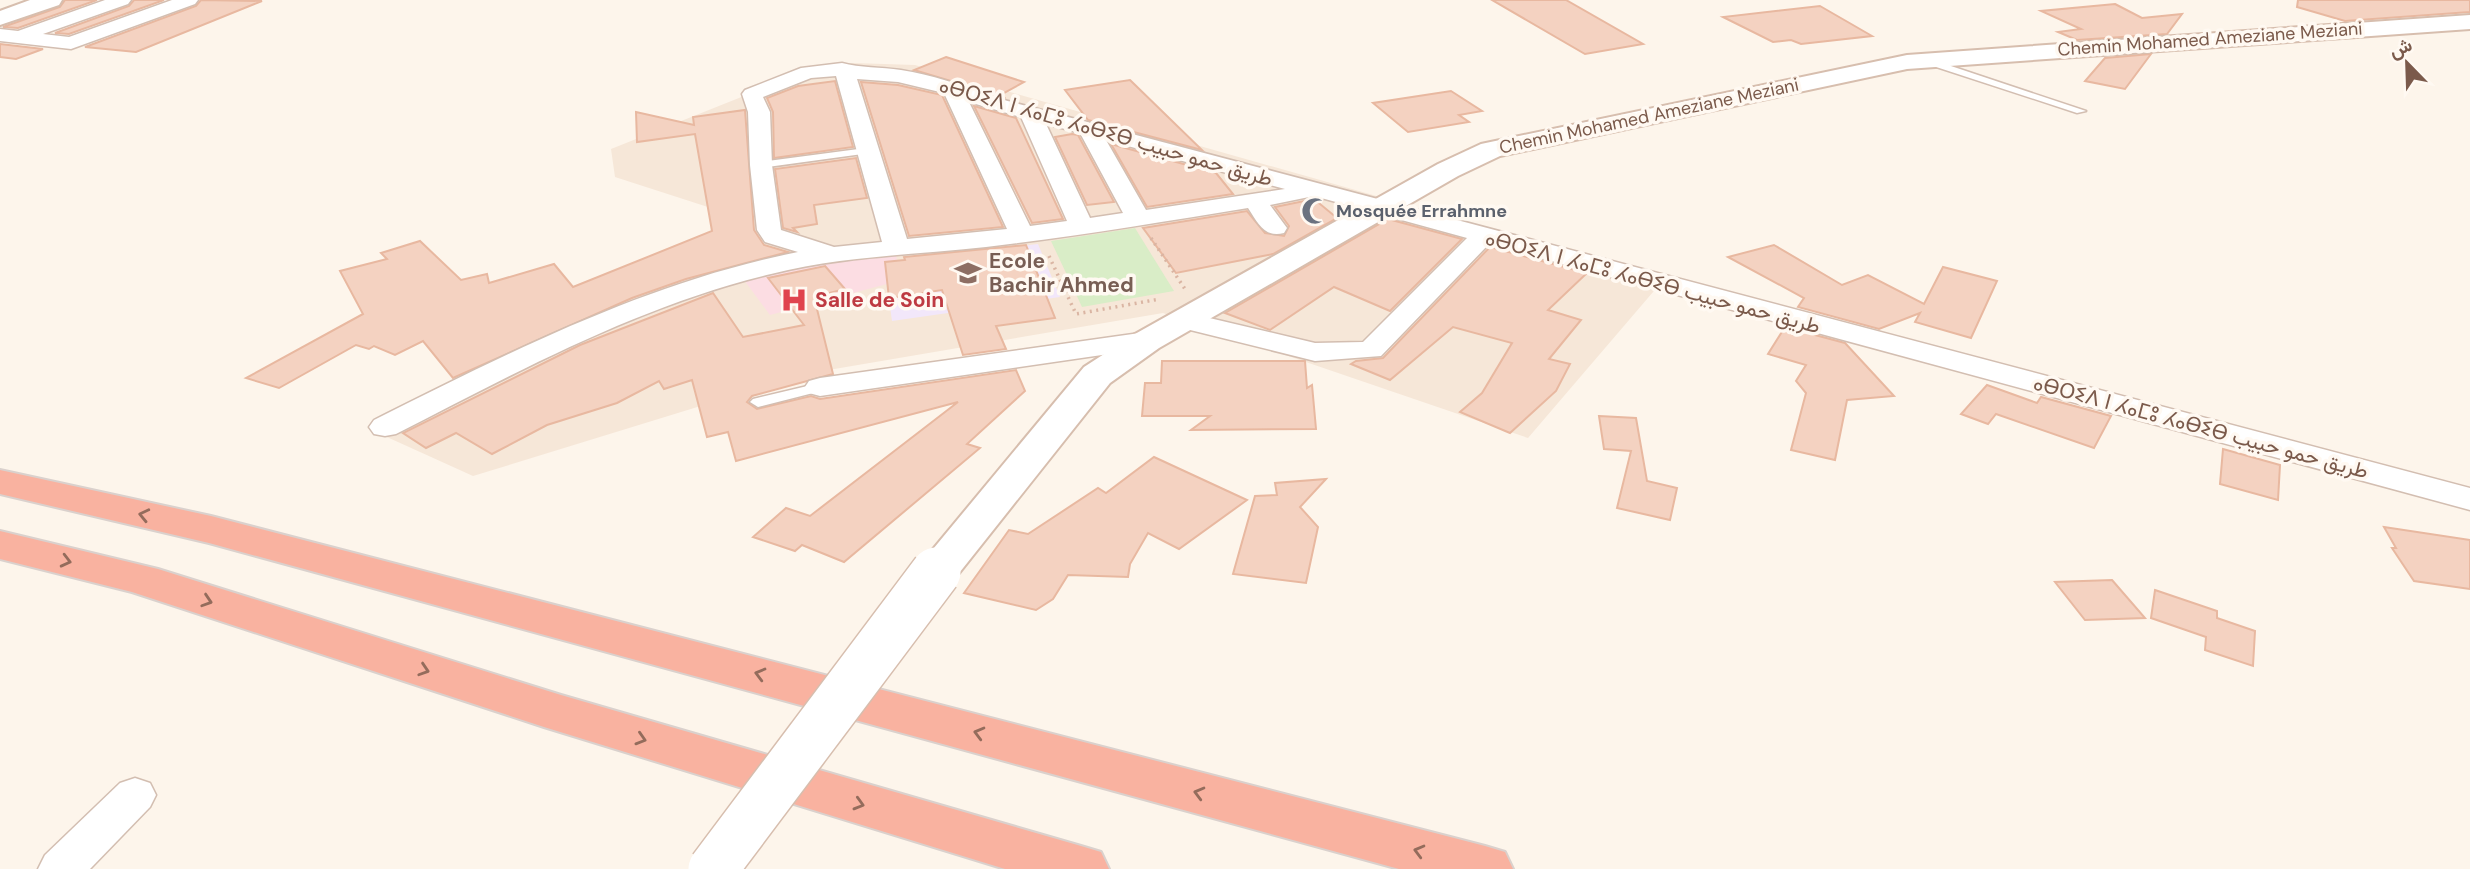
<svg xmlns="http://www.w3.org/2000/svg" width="2470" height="869" font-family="'DM Sans',Vazirmatn,'Noto Sans Tifinagh',sans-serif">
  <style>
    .residential { fill: #f6e7d8 }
    .education { fill: #f2e7fa }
    .medical { fill: #fcdde3 }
    .green { fill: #d9edc7 }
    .building { fill: #f4d2c1; stroke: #e8b8a0; stroke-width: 2 }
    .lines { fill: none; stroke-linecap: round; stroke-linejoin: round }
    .lane-casing { stroke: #d3beb1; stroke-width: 3 }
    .street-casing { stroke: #d3beb1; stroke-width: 3 }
    .secondary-casing { stroke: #d7beae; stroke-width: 4 }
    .highway-casing { stroke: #dad1cd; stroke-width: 4 }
    .path { stroke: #dab5a3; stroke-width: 3.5; stroke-dasharray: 2 4.5; stroke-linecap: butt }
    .lane { fill: #fff; fill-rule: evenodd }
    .street { fill: #fff; fill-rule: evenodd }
    .secondary { fill: #fff; fill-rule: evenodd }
    .highway { fill: #f9b2a0; fill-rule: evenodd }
    .secondary-bridge-casing { stroke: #d7beae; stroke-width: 52; stroke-linecap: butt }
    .secondary-bridge { stroke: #fff; stroke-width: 49 }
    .oneway { stroke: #946c5c }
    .labels { text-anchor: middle; stroke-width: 7; stroke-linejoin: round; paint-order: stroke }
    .far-street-label { font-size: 18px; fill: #7b5a4b; stroke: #fff9f2 }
    .far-worship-label { font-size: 18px; font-weight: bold; fill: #5b616d; stroke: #fff9f2; text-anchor: start }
    .street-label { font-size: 21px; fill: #7b5a4b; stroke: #fff9f2 }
    .education-label { font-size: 21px; font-weight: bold; fill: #785e54; stroke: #fff9f2; text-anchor: start }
    .health-label { font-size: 21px; font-weight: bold; fill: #be3a42; stroke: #fff9f2; text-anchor: start }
  </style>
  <rect width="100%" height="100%" fill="#fdf5eb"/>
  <path class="residential" d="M853,63L915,65L1665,278L1528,438L1163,313L805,374L473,476L367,428L613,308L586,293L745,219L615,177L611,149L814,68Z"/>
  <path class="education" d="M1038,244L1060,297L892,321L884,262Z"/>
  <path class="medical" d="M896,254L897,261L885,263L887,284L770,315L744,280L833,257Z"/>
  <path class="green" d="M1135,228L1174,291L1082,307L1051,241Z"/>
  <g class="building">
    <path d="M65,0H97L18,28L3,27L60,7Z"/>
    <path d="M134,0H164L69,34L55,33L129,6Z"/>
    <path d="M201,0L262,1L136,52L85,47L196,6Z"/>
    <path d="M1492,0H1566L1643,44L1585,54Z"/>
    <path d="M2298,0H2470V12L2345,21L2297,7Z"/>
    <path d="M2115,4L2142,18L2182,14L2167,34L2077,40L2058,32L2081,29L2041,11Z"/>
    <path d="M1820,6L1872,36L1801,44L1791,40L1773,42L1723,17Z"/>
    <path d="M0,44L43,49L16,59L0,57Z"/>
    <path d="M2151,54L2125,89L2085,81L2105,58Z"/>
    <path d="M946,57L1024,82L1002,94L1004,97L914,70Z"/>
    <path d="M1130,80L1202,150L1088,120L1065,90Z"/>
    <path d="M835,81L853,147L774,158L773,112L767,98L798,86Z"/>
    <path d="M861,82L898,85L942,95L1003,227L909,236Z"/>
    <path d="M1451,91L1482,111L1459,115L1469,122L1408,132L1373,103Z"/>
    <path d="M974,106L1016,118L1063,219L1032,223Z"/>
    <path d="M745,110L754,230L764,245L788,252L686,279L632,298L453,378L423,341L395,355L374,346L369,349L356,345L279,388L246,378L363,314L340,271L387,259L381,253L420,241L461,280L487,274L489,283L554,264L573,287L712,231L695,134L637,142L636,112L694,125L693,117Z"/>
    <path d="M1072,134L1078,135L1114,202L1087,205L1055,137Z"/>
    <path d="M1111,144L1216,173L1233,194L1147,207Z"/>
    <path d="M856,158L867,198L814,205L817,224L793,228L797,232L783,228L775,169Z"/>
    <path d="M1314,199L1337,218L1273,254L1176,273L1143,228L1247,211L1265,233L1284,236L1289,226L1275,207Z"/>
    <path d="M1388,219L1462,239L1390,311L1334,287L1270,330L1225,313Z"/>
    <path d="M1026,245L1055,318L996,326L1006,349L963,355L942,290L889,298L885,262L905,260L904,257Z"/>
    <path d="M1774,245L1842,285L1868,275L1924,304L1943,267L1997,281L1971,338L1915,322L1920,313L1879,329L1798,307L1804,298L1728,257Z"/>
    <path d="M1490,247L1587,273L1548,310L1581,320L1549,359L1570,364L1556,391L1510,433L1460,412L1482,393L1512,343L1453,327L1390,380L1351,364L1356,361L1383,358Z"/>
    <path d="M825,266L845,289L814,297L833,374L752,396L747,402L757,409L811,396L820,399L1016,370L1025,391L967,444L980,448L844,562L802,545L795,551L753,537L786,508L810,516L958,402L736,461L728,432L707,437L692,380L664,389L659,381L617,403L547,425L492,454L456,433L426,448L403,433L580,345L713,293L743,337L804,325L768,278Z"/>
    <path d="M1785,327L1845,343L1894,396L1847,400L1835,460L1791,450L1806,393L1796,381L1806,365L1768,354Z"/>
    <path d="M1162,361H1305L1307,388L1312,385L1316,429L1191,430L1210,416H1142L1145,383H1161Z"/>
    <path d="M1987,385L2037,403L2041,397L2111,416L2094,448L1996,414L1988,424L1961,414Z"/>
    <path d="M1599,416L1636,418L1647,481L1677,488L1670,520L1617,508L1631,451L1604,449Z"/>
    <path d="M2223,449L2280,465L2278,500L2220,484Z"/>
    <path d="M1154,457L1247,500L1179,549L1148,533L1130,564L1128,577L1068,575L1053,599L1036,610L964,593L1009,530L1028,534L1098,488L1106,493Z"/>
    <path d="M1326,479L1300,507L1318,527L1306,583L1233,574L1255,496L1277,495L1275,483Z"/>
    <path d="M2384,527L2470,540V589L2414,581L2392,548H2396Z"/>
    <path d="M2112,580L2145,618L2085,620L2055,582Z"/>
    <path d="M2155,590L2217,611V618L2255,631L2253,666L2205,650L2206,637L2151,618Z"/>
  </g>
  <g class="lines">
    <defs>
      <g id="lane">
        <path d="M1924,59H1930L2086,111L2077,113L1924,63Z"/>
        <path d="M866,148L872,151L870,153L761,168L755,165L761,162Z"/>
        <path d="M820,383L827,387L825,390L758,407L750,402L753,399Z"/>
      </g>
      <g id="street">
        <path d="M105,0H131L128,4L43,34L69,37L172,0H198L195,4L71,49L0,41V29L18,31Z"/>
        <path d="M842,63C860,68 881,67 901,70C932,75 960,84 989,96L2470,488V510L1489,244L1381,356L1315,361L1174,326L1170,320L1174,314L1184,312L1315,343L1363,342L1467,238L1314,196L1270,205L1287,228L1284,233C1264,238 1258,223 1248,208C1161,222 1073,237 986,247C914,255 842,256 771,274C638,306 517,372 396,434L385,436L374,434L369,427L374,420C510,352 647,282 798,252L765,242L757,230L750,165L748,112L742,94L745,90L801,68ZM836,76L882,242L834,247L781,230L772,165L770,112L763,97L811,78ZM857,79L898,82L944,93L1007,229L907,239ZM969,102L1021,117L1067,221L1030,226ZM1046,124L1080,133L1123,213L1090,218ZM1106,140L1285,189L1146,210Z"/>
        <path d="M1147,332L1157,335L1161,341L1157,347L820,396L809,393L805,387L809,381L820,378Z"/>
        <path d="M135,778L150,783L156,795L150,807L90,869H38L45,855L120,783Z"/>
      </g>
      <g id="secondary">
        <path d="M30,0H62L59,5L0,25V11Z"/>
        <path d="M2470,15V29L1907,69L1500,156L1458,176L1159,348L1110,383L952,582L936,587L920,582L914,572L1084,367L1135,334L1438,164L1481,144L1907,55Z"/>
      </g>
      <g id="highway">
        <path d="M0,470L211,516L1485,846L1505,852L1513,869H1399L209,543L0,494Z"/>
        <path d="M0,531L158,569L561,695L1081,846L1101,852L1109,869H1005L544,727L132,592L0,559Z"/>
      </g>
    </defs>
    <use href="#lane" class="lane-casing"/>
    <use href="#street" class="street-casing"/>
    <use href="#secondary" class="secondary-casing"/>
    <use href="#highway" class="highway-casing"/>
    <g class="path">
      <path d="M1151,238L1185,289"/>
      <path d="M1049,256L1076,314L1160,299"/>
    </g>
    <use href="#lane" class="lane"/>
    <use href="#street" class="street"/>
    <use href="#secondary" class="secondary"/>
    <use href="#highway" class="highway"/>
    <defs>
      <path id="secondary-bridge" d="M713,869L936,572"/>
    </defs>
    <use href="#secondary-bridge" class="secondary-bridge-casing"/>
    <use href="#secondary-bridge" class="secondary-bridge"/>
  </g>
  <defs><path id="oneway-chevron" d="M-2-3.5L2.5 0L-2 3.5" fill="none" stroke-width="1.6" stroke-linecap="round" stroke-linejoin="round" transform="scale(1.75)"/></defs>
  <g class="oneway">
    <use href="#oneway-chevron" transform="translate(144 515) rotate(-167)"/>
    <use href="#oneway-chevron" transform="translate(66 561) rotate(14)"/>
    <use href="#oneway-chevron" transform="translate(207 601) rotate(18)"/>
    <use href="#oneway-chevron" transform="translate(424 670) rotate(18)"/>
    <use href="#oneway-chevron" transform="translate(760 674) rotate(-165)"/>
    <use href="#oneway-chevron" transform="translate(979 733) rotate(-165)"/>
    <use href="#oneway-chevron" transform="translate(641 739) rotate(17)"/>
    <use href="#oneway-chevron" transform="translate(1199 793) rotate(-165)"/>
    <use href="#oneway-chevron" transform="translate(859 804) rotate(16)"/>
    <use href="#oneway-chevron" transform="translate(1419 851) rotate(-165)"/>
  </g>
  <defs>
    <symbol id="mosque-bare" viewBox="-9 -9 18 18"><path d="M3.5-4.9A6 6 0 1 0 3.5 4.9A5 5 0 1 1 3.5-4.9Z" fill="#6b7280" stroke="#fff9f2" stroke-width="2.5" paint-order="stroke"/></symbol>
    <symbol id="school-bare" viewBox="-9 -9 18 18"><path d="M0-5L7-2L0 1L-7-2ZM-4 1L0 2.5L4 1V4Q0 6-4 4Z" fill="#8d6e63" stroke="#fff9f2" stroke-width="2.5" paint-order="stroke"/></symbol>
    <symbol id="hospital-bare" viewBox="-9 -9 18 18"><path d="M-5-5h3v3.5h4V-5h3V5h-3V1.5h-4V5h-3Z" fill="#e0444e" stroke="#fff9f2" stroke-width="2.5" paint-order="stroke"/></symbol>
  </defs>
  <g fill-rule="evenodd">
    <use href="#mosque-bare" x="1296" y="192" width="38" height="38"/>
    <use href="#school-bare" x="949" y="254" width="38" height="38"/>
    <use href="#hospital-bare" x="775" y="281" width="38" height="38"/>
  </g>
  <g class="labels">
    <g class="far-street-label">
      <text transform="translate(2210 39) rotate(-4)" y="6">Chemin Mohamed Ameziane Meziani</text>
      <text transform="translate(1649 116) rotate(-12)" y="6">Chemin Mohamed Ameziane Meziani</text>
    </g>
    <g class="far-worship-label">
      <text x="1336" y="217">Mosquée Errahmne</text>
    </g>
    <g class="street-label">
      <text transform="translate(1106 132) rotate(16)" y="7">ⴰⴱⵔⵉⴷ ⵏ ⵃⴰⵎⵓ ⵃⴰⴱⵉⴱ طريق حمو حبيب</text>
      <text transform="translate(1653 282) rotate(15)" y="7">ⴰⴱⵔⵉⴷ ⵏ ⵃⴰⵎⵓ ⵃⴰⴱⵉⴱ طريق حمو حبيب</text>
      <text transform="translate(2201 427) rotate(15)" y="7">ⴰⴱⵔⵉⴷ ⵏ ⵃⴰⵎⵓ ⵃⴰⴱⵉⴱ طريق حمو حبيب</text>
    </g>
    <g class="education-label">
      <text x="989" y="268">Ecole<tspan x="989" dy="24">Bachir Ahmed</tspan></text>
    </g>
    <g class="health-label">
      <text x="815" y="307">Salle de Soin</text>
    </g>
  </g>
  <g transform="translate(2407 63) rotate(337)" stroke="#fff9f2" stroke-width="5" paint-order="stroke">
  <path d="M0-5L12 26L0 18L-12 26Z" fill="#7b5a4b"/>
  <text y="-10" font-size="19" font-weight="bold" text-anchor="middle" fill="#7b5a4b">ش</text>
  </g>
</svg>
